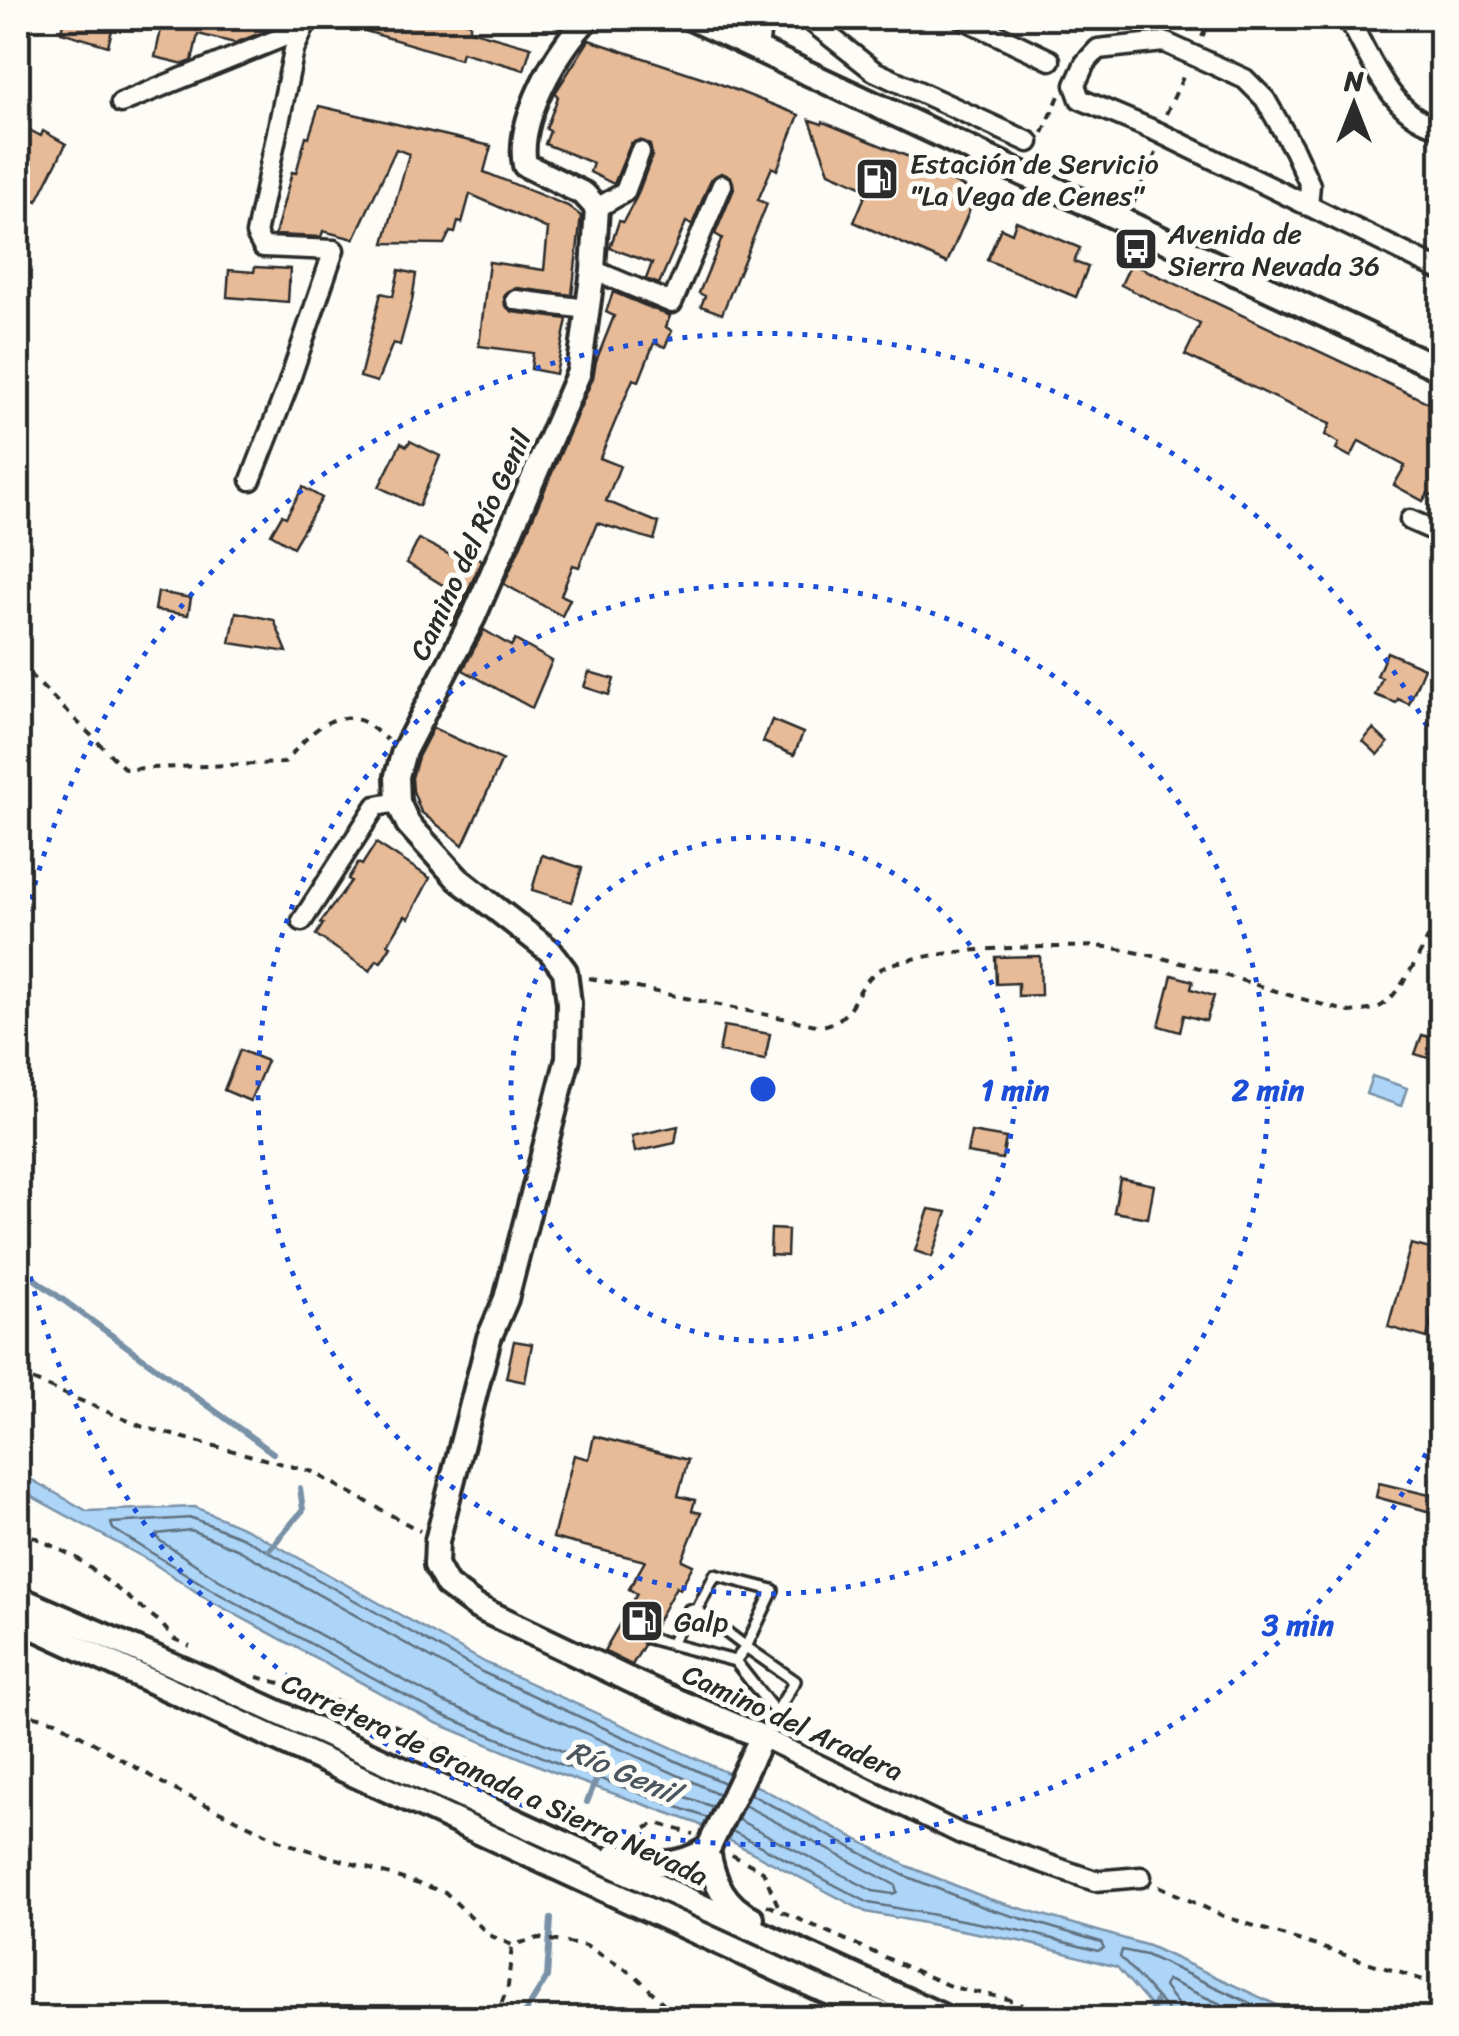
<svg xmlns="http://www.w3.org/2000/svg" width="1459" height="2036" font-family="Sriracha,sans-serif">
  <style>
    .water { fill: #add5f8; stroke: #7991a6; stroke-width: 2.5 }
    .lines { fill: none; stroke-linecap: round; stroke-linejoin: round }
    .shore { stroke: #5f6f7d; stroke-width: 2.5 }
    .stream { stroke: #7991a6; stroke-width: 6 }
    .building { fill: #e7bb97; stroke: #2b2b2b; stroke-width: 2.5 }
    .lane-casing { stroke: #2b2b2b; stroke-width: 16 }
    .street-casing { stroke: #2b2b2b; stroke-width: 25 }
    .secondary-casing { stroke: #2b2b2b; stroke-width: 30 }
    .path { stroke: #2b2b2b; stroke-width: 4; stroke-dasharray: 8 8; stroke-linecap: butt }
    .lane { stroke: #fdfcf7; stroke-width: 9 }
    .street { stroke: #fdfcf7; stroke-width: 18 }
    .secondary { stroke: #fdfcf7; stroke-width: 22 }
    .secondary-bridge-casing { stroke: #2b2b2b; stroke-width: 30; stroke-linecap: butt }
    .secondary-bridge { stroke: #fdfcf7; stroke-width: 22 }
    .ring { fill: none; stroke: #1d4ed8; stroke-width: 5; stroke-dasharray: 5 10 }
    .labels { text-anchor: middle; stroke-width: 10; stroke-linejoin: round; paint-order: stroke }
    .poi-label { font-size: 28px; fill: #2b2b2b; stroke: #fdfcf7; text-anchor: start }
    .street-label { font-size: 28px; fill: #2b2b2b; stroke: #fdfcf7 }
    .water-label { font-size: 30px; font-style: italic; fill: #4c565e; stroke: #fdfcf7 }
    .centre { fill: #1d4ed8; stroke: #fdfcf7; stroke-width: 5 }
    .ring-label { font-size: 30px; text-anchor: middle; font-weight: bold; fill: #1d4ed8; stroke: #fdfcf7; stroke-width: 10; stroke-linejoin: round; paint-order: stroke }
  </style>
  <rect width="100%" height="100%" fill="#fdfcf7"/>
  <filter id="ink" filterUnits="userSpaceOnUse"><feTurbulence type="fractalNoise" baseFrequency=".01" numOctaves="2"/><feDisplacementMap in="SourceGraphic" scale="20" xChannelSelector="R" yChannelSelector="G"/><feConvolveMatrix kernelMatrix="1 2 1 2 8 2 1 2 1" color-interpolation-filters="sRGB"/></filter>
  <g filter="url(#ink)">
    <g class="water">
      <path d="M1372,1076L1407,1088L1401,1106L1366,1094Z"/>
      <path d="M18,1472L87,1511L195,1507L249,1530L486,1663L761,1788L907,1866L989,1899L1149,1946L1305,2018H1161L1117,1967L1024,1942L866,1912L696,1823L559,1774L434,1722L207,1599L150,1561L18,1489Z"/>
    </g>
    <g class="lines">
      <g class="shore">
        <path d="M713,1807L567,1753L444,1702L219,1580L159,1540L157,1534L191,1530L239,1550L476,1683L719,1794"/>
        <path d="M708,1818L562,1765L438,1713L212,1590L113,1529L111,1523L192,1518L244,1538L482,1672L724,1783"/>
        <path d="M737,1819L873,1891L892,1894L897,1892L895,1885L744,1805"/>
        <path d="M732,1831L869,1903L1027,1932L1098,1951L1104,1948L1101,1942L986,1908L903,1875L750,1794"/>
        <path d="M1168,2018L1166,2008L1120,1957L1122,1950L1146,1955L1282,2018"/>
        <path d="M1181,2018L1178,2005L1164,1987L1167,1980L1252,2018"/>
      </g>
      <g class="stream">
        <path d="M18,1267L273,1453"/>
        <path d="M269,1550L303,1510L300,1488"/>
        <path d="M587,1802L596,1780"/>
        <path d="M522,2018L547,1977L551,1919"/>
        <path d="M1148,2018L1156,2001"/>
      </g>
    </g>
    <g class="building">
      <path d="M64,18H115L108,46L61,32Z"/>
      <path d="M157,18H279L266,31L235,43L198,34L192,61L184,64L155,57L162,25L157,23Z"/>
      <path d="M332,18H453L470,23V30L531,47L524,70L462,52L460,59L331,21Z"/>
      <path d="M589,40L710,80L799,115L777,170L772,167L758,200L767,204L722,314L701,306L705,296L699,293L722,238L715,234L734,189L731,177L721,173L711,179L692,225L686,222L659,284L646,279L652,263L610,248L619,221L623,222L637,196L652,156L650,145L639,140L631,143L614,184L590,172L593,163L545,144L550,131L546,129L558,97L555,93Z"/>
      <path d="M319,106L491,146L484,172L568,206L581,216L572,295L517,288L507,292L504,297L505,306L513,312L567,319L556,374L531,369L533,353L479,346L489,262L544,270L548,229L470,194L462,223L458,222L455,233L450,232L444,244L384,243L409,154L396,149L354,239L323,231L321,237L275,235L292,172L296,173L306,136L309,137Z"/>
      <path d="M810,120L822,124L823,122L914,159L912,163L977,193L947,263L854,222L868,189L829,172Z"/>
      <path d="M18,124L41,136L43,131L66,144L37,201L18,191Z"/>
      <path d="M1016,221L1080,248L1074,262L1088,267L1076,297L987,260L1001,228L1012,233Z"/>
      <path d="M1131,263L1442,409V501L1428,493L1423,501L1394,485L1405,466L1359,441L1351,457L1336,449L1339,443L1325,435L1330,424L1185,355L1200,324L1121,285Z"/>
      <path d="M255,267L290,269L288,302L227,297L229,270L254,272Z"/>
      <path d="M399,270L416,274L412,301L400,345L393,343L377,382L360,377L381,293L393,296Z"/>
      <path d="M613,292L670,316L666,327L672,331L665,347L654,343L639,381L633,379L600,458L620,466L606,501L659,523L654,540L597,523L579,567L573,565L561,595L570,599L562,616L504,584L593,378L596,361L614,316L606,312Z"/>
      <path d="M410,441L440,456L419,506L379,487L401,443L407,446Z"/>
      <path d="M303,487L322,498L293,547L271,534L282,515L286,517Z"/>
      <path d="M419,539L458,559L462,550L482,560L452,625L434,616L449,589L407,563Z"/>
      <path d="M158,592L191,598L188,615L155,610Z"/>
      <path d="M236,612L274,620L287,652L230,643Z"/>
      <path d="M484,630L511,646L515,640L552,661L532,708L463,670Z"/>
      <path d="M1387,652L1424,668L1409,704L1398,699L1396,703L1375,695L1382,678L1377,676Z"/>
      <path d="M589,672L614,679L609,695L584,687Z"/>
      <path d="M772,720L803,733L794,755L763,742Z"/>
      <path d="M433,728L502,760L463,845L421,812L413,791L412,778L418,757Z"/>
      <path d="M1373,729L1388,743L1378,755L1363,741Z"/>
      <path d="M376,843L430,878L409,918L405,916L388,944L391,946L381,962L377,960L370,971L316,935L323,924L320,923L351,881L348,879L358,863L362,865Z"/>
      <path d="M542,855L582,868L572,902L532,890Z"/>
      <path d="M1040,956L1041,995L1018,996V983L996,984L995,957Z"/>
      <path d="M1172,975L1193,981L1191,989L1214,996L1206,1021L1184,1015L1180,1032L1159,1026Z"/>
      <path d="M724,1026L770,1034L765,1060L719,1052Z"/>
      <path d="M1422,1035L1442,1041V1062L1415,1054Z"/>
      <path d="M240,1050L267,1061L250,1101L224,1090Z"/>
      <path d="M678,1126L675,1143L635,1152L632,1136Z"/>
      <path d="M971,1132L1006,1138L1002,1159L967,1153Z"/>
      <path d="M1120,1178L1154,1185L1148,1218L1114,1212Z"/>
      <path d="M929,1209L947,1212L932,1257L915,1251Z"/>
      <path d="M771,1229L788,1230L787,1256L770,1255Z"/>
      <path d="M1411,1244L1442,1252V1281L1427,1338L1388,1327Z"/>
      <path d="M514,1341L532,1344L525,1382L506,1378Z"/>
      <path d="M594,1436L688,1460L678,1496L695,1500L692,1511L701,1513L682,1560L693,1565L680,1589L676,1587L652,1631L642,1633L640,1639L644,1645L632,1665L604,1651L637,1594L629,1589L645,1561L553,1538L574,1455L589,1459Z"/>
      <path d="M1379,1483L1442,1498V1515L1376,1497Z"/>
    </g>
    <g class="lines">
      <defs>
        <g id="lane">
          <path d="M715,1575L773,1590L746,1647L697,1610Z"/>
          <path d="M648,1638L735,1661"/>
          <path d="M671,1644L689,1610H697"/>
          <path d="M763,1735L795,1681L746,1647L735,1661L776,1713"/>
        </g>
        <g id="street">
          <path d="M807,18L874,71L1029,142"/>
          <path d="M962,18L1050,60"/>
          <path d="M1348,18C1370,56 1392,120 1442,127"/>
          <path d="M758,49L762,18"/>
          <path d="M121,103L303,29"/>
          <path d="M1308,206L1310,185L1294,150L1265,99L1245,79L1164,42L1098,49L1085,63L1075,85L1080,99L1158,132L1164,135L1442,271"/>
          <path d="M597,208L625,192L640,152"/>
          <path d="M593,270L672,303L722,185"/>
          <path d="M516,300L587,309"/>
          <path d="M251,480L287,388L334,250L263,247L256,234L294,50L308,18"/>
          <path d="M1410,520L1442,534"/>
          <path d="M302,921L376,806L398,802"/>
          <path d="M762,1737L961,1834L1095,1881L1141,1877"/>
        </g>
        <g id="secondary">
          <path d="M588,18C557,49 516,121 525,165L584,194L597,208L593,270L579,372L474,616L404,751L397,776L398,802L408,824L458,879L550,951L565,971L569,1003L568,1058L506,1299L489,1338L437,1541L436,1565L447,1585L477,1607L636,1683L762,1737L751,1759"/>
          <path d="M690,18L1442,370"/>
          <path d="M18,1598L205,1679L946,2018"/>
          <path d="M18,1620L816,1987L893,2018"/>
          <path d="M616,1855C649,1867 678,1868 708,1849C712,1878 724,1906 752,1918"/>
        </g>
      </defs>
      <use href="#lane" class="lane-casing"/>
      <use href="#street" class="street-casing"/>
      <use href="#secondary" class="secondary-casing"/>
      <g class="path">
        <path d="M1202,37L1211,18"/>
        <path d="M1166,114L1185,73"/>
        <path d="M1043,133L1059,96"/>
        <path d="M1133,204L1156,153"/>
        <path d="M18,663L125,769L284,763C303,742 328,707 362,721C370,725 380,734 387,740"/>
        <path d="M589,978L821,1026C863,1020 848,974 899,962C952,950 1006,947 1059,947C1077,947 1096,945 1113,948C1193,961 1270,992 1350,1012C1360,1011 1371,1011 1381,1006C1405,991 1427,937 1442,912"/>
        <path d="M18,1374L143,1427L313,1472L420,1531"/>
        <path d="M18,1529L77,1558L160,1622L174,1639L190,1646"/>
        <path d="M257,1677C384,1707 495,1779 614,1832"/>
        <path d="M18,1712L56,1721L171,1788L286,1843L445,1892L489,1935L512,1945L539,1938L586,1946L635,1975L671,2011L689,2018"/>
        <path d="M632,1836L656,1823L693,1834"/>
        <path d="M732,1855L763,1871L779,1908"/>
        <path d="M1159,1886L1223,1916L1442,1986"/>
        <path d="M767,1905L952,1987L1008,1999L1050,2018"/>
        <path d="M496,2018L508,1986L512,1945"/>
      </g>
      <use href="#lane" class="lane"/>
      <use href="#street" class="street"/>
      <use href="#secondary" class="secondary"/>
      <defs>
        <path id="secondary-bridge" d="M708,1849L751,1759"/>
      </defs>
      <use href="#secondary-bridge" class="secondary-bridge-casing"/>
      <use href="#secondary-bridge" class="secondary-bridge"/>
    </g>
  </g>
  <g class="ring">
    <circle cx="763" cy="1089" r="252"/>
    <circle cx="763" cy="1089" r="505"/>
    <path d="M1440 1427A757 757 0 0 1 18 1220M18 958A757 757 0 0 1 1440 751"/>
  </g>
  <defs>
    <symbol id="fuel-square" viewBox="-11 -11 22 22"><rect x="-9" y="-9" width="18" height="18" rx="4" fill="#2b2b2b" stroke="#fdfcf7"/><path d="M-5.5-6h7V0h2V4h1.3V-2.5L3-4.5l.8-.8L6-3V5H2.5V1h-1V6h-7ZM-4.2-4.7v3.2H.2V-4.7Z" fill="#fff"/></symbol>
    <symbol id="bus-square" viewBox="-11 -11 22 22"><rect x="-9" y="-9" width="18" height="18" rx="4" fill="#2b2b2b" stroke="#fdfcf7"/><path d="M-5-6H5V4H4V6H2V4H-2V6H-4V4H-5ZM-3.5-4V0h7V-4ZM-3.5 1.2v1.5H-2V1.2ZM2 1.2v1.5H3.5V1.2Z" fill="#fff"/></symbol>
  </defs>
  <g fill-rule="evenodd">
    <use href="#fuel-square" x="852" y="154" width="50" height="50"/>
    <use href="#bus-square" x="1111" y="224" width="50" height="50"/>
    <use href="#fuel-square" x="617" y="1596" width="50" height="50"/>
  </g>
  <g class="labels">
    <g class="poi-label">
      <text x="910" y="173">Estación de Servicio<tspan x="910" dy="32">"La Vega de Cenes"</tspan></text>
      <text x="1168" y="243">Avenida de<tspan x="1168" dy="32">Sierra Nevada 36</tspan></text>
      <text x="674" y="1631">Galp</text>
    </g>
    <g class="street-label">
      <text transform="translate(470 545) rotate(-65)" y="10">Camino del Río Genil</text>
      <text transform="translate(793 1722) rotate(25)" y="10">Camino del Aradera</text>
      <text transform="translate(495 1779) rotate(25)" y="10">Carretera de Granada a Sierra Nevada</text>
    </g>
    <g class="water-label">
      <text transform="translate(623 1772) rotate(23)" y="10">Río Genil</text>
    </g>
  </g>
  <circle cx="763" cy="1089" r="15" class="centre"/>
  <g class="ring-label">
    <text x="1015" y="1100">1 min</text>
    <text x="1268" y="1100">2 min</text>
    <text x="1298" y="1635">3 min</text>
  </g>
  <rect width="1459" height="2036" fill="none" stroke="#fdfcf7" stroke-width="60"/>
  <rect x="30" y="30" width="1399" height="1976" fill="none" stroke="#2b2b2b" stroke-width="4" filter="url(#ink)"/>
  <g transform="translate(1354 105)" stroke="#fdfcf7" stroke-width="8" paint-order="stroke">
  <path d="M0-8L18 38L0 25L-18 38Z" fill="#2b2b2b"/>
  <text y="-15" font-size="28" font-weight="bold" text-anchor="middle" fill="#2b2b2b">N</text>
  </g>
</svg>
